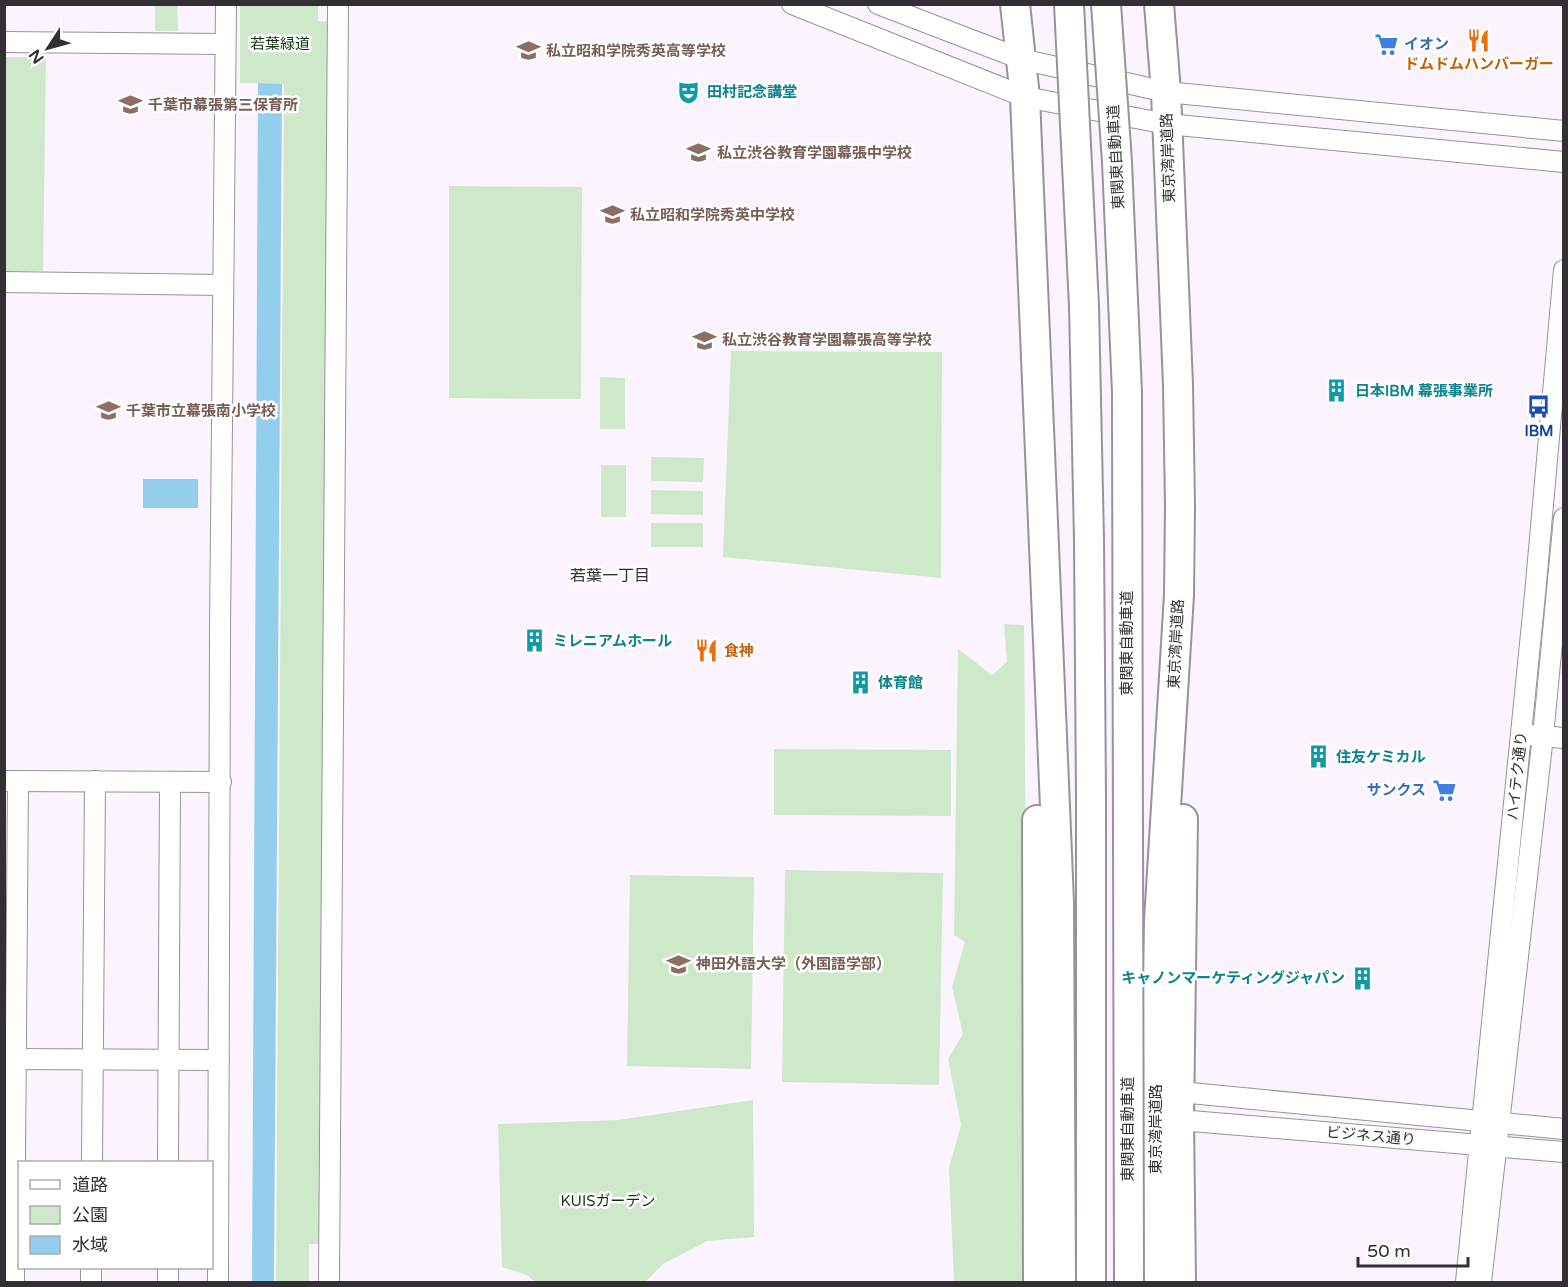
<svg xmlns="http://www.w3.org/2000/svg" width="1568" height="1287" font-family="'Varela Round','Noto Sans JP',sans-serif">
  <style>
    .green { fill: #cee8ca }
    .water { fill: #93ceec }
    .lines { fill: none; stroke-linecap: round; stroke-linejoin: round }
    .minor-casing { stroke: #9a919d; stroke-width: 22 }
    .highway-casing { stroke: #9a919d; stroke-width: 32 }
    .minor { stroke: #fff; stroke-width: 20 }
    .highway { stroke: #fff; stroke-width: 28 }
    .highway-bridge-casing { stroke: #9a919d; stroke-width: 32; stroke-linecap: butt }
    .highway-bridge { stroke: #fff; stroke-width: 28 }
    .labels { text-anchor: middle; stroke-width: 5; stroke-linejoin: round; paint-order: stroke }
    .park-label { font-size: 15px; fill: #0e360a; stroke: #fff }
    .shop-label { font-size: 15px; font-weight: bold; fill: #366cbe; stroke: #fff; text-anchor: start }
    .education-label { font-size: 15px; font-weight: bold; fill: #785e54; stroke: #fff; text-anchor: start }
    .food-label { font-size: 15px; font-weight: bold; fill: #c56008; stroke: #fff }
    .culture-label { font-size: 15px; font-weight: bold; fill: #0d838f; stroke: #fff; text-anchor: start }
    .street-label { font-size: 15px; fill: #332f34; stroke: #fff }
    .transit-label { font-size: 15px; font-weight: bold; fill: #164399; stroke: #fff }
    .neighbourhood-label { font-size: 16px; fill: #332f34; stroke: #fff }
  </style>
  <rect width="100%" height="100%" fill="#fbf4fe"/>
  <g class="green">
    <path d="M155,5H177L178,31H155Z"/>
    <path d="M240,5H318V21L331,22L322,1244H309V1282H276L284,84L240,83Z"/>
    <path d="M5,57H46L43,271H5Z"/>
    <path d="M449,186L582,187L581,399L449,398Z"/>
    <path d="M731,351L942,352L941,578L723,557Z"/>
    <path d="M600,377L625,378V429H600Z"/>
    <path d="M651,457L704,458L703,482L651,481Z"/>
    <rect x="601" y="465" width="25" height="52"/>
    <path d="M651,490L703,491V515L651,514Z"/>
    <rect x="651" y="523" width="52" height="24"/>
    <path d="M1004,624L1024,625L1029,1282H954L949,1168L961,1125L948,1059L963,1034L952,987L965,942L954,935L958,649L992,675L1007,662Z"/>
    <path d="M774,749L951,750V816L774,815Z"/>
    <path d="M785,870L943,873L939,1085L782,1082Z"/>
    <path d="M630,875L754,877L751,1069L627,1066Z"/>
    <path d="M753,1100L754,1237L707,1241L663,1264L645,1282H535L527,1275L502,1267L498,1124L618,1120Z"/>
  </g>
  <g class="water">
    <path d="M258,83L282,84L274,1282H252Z"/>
    <rect x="143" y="479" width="55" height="29"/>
  </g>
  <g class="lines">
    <defs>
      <g id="minor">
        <path d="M792,4L1025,97L1167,124L1564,162"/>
        <path d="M878,4L1021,59L1166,92L1564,131"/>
        <path d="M4,42L225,44"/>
        <path d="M4,282L223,285"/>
        <path d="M1530,735L1564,738"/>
        <path d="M7,781L221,782"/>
        <path d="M4,1059L219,1060"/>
        <path d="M1180,1092L1564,1129"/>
        <path d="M1179,1120L1564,1152"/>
        <path d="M92,1162L95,781"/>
        <path d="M168,1162L170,782"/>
        <path d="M14,1282L18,781"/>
        <path d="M91,1282V1268"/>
        <path d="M168,1282V1268"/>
        <path d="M218,1282L220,631L226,4"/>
        <path d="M329,1282L338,4"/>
        <path d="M1466,1282L1535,594L1564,270"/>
        <path d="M1481,1282L1543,736L1564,518"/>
      </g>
      <g id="highway">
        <path d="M1015,4L1025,97L1059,902L1061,1282"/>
        <path d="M1037,820L1038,1282"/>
        <path d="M1157,1282L1155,1117L1159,921L1179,595L1180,506L1178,385L1166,92L1159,4"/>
        <path d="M1181,1282L1179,1120L1183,819"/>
      </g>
    </defs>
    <use href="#minor" class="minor-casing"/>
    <use href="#highway" class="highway-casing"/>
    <use href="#minor" class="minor"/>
    <use href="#highway" class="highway"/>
    <defs>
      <g id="highway-bridge">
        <path d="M1069,4L1084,306L1089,540L1091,796V1282"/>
        <path d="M1106,4L1117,162L1127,392L1129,1282"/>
      </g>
    </defs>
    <use href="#highway-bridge" class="highway-bridge-casing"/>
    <use href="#highway-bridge" class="highway-bridge"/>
  </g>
  <defs>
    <symbol id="restaurant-bare" viewBox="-9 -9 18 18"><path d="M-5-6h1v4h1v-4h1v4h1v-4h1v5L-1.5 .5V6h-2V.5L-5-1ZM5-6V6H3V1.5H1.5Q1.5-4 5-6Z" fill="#e8710a" stroke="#fff" stroke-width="2.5" paint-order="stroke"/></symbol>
    <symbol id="supermarket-bare" viewBox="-9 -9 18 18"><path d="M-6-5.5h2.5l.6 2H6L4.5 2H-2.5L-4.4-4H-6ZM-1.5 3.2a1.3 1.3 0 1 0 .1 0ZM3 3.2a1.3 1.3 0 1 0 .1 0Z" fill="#3f7fe0" stroke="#fff" stroke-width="2.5" paint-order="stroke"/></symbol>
    <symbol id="school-bare" viewBox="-9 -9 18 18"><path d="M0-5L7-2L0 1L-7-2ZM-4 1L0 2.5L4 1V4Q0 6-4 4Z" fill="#8d6e63" stroke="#fff" stroke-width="2.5" paint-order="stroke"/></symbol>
    <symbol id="theatre-bare" viewBox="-9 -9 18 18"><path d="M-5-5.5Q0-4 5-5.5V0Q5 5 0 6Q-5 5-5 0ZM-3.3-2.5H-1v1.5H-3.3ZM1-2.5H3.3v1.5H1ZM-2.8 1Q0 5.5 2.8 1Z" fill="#0f9aa8" stroke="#fff" stroke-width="2.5" paint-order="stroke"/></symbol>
    <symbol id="building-bare" viewBox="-9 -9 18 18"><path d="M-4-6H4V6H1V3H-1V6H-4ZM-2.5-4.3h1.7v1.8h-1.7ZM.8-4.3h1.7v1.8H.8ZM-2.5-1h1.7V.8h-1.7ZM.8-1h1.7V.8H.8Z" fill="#0f9aa8" stroke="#fff" stroke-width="2.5" paint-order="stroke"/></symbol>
    <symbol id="bus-bare" viewBox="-9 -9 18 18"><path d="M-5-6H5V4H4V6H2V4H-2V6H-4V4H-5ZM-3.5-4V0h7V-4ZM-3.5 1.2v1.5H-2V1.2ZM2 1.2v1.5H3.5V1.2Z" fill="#1a4fb4" stroke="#fff" stroke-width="2.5" paint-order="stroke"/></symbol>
    <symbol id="university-bare" viewBox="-9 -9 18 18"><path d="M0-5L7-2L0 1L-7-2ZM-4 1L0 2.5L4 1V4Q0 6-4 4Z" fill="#8d6e63" stroke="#fff" stroke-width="2.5" paint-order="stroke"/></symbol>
  </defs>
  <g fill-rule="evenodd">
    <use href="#restaurant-bare" x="1462" y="24" width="33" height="33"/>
    <use href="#supermarket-bare" x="1370" y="28" width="33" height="33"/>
    <use href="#school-bare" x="512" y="34" width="33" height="33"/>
    <use href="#theatre-bare" x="672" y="76" width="33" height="33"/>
    <use href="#school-bare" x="114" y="88" width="33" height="33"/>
    <use href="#school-bare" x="682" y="136" width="33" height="33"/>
    <use href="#school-bare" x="596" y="198" width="33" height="33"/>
    <use href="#school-bare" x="688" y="324" width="33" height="33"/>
    <use href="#building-bare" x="1320" y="374" width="33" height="33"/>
    <use href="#bus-bare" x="1522" y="390" width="33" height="33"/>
    <use href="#school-bare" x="92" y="394" width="33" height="33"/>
    <use href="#building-bare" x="518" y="624" width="33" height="33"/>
    <use href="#restaurant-bare" x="690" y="634" width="33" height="33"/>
    <use href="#building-bare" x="844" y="666" width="33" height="33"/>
    <use href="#building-bare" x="1302" y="740" width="33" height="33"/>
    <use href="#supermarket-bare" x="1428" y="774" width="33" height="33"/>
    <use href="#university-bare" x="662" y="948" width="33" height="33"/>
    <use href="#building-bare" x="1346" y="962" width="33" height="33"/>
  </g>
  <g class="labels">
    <g class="park-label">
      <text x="280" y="49">若葉緑道</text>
      <text x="608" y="1206">KUISガーデン</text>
    </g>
    <g class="shop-label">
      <text x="1404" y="49">イオン</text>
      <text x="1426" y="795" text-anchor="end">サンクス</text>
    </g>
    <g class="education-label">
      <text x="546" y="56">私立昭和学院秀英高等学校</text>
      <text x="148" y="110">千葉市幕張第三保育所</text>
      <text x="717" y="158">私立渋谷教育学園幕張中学校</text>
      <text x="630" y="220">私立昭和学院秀英中学校</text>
      <text x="722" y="345">私立渋谷教育学園幕張高等学校</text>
      <text x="126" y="416">千葉市立幕張南小学校</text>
      <text x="696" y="969">神田外語大学（外国語学部）</text>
    </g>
    <g class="food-label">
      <text x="1479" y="69">ドムドムハンバーガー</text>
      <text x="724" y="656" text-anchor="start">食神</text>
    </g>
    <g class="culture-label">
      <text x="707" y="97">田村記念講堂</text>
      <text x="1355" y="396">日本IBM 幕張事業所</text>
      <text x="553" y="646">ミレニアムホール</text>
      <text x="878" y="688">体育館</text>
      <text x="1336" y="762">住友ケミカル</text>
      <text x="1345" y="983" text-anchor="end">キャノンマーケティングジャパン</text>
    </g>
    <g class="street-label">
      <text transform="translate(1116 157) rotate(-93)" y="5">東関東自動車道</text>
      <text transform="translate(1168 158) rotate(-92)" y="5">東京湾岸道路</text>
      <text transform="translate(1127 643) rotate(-90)" y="5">東関東自動車道</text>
      <text transform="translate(1176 644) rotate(-87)" y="5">東京湾岸道路</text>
      <text transform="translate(1517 776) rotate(-84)" y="5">ハイテク通り</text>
      <text transform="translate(1128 1129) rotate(-90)" y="5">東関東自動車道</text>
      <text transform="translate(1156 1129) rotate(-90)" y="5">東京湾岸道路</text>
      <text transform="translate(1371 1136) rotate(5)" y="5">ビジネス通り</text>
    </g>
    <g class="transit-label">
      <text x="1539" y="436">IBM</text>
    </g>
    <g class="neighbourhood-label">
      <text x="610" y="581">若葉一丁目</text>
    </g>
  </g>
  <rect width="1568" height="1287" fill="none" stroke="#332f34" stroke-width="12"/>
  <rect x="18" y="1161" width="195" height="108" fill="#ffffff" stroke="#adacae" stroke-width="1.5"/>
  <rect x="30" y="1180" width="30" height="9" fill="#ffffff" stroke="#adacae" stroke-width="1.5"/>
  <text x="72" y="1191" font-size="18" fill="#332f34">道路</text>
  <rect x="30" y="1206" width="30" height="18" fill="#cee8ca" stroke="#adacae" stroke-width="1.5"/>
  <text x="72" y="1221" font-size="18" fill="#332f34">公園</text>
  <rect x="30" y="1236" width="30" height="18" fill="#93ceec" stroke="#adacae" stroke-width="1.5"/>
  <text x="72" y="1251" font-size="18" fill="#332f34">水域</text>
  <g transform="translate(48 48) rotate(234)" stroke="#ffffff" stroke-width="4.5" paint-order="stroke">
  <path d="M0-4.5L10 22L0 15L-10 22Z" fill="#332f34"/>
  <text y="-9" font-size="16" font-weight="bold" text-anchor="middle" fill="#332f34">N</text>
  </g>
  <path d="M1358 1257v9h110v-9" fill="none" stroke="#332f34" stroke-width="3"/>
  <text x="1367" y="1257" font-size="18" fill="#332f34" stroke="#ffffff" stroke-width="4.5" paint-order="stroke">50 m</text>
</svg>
